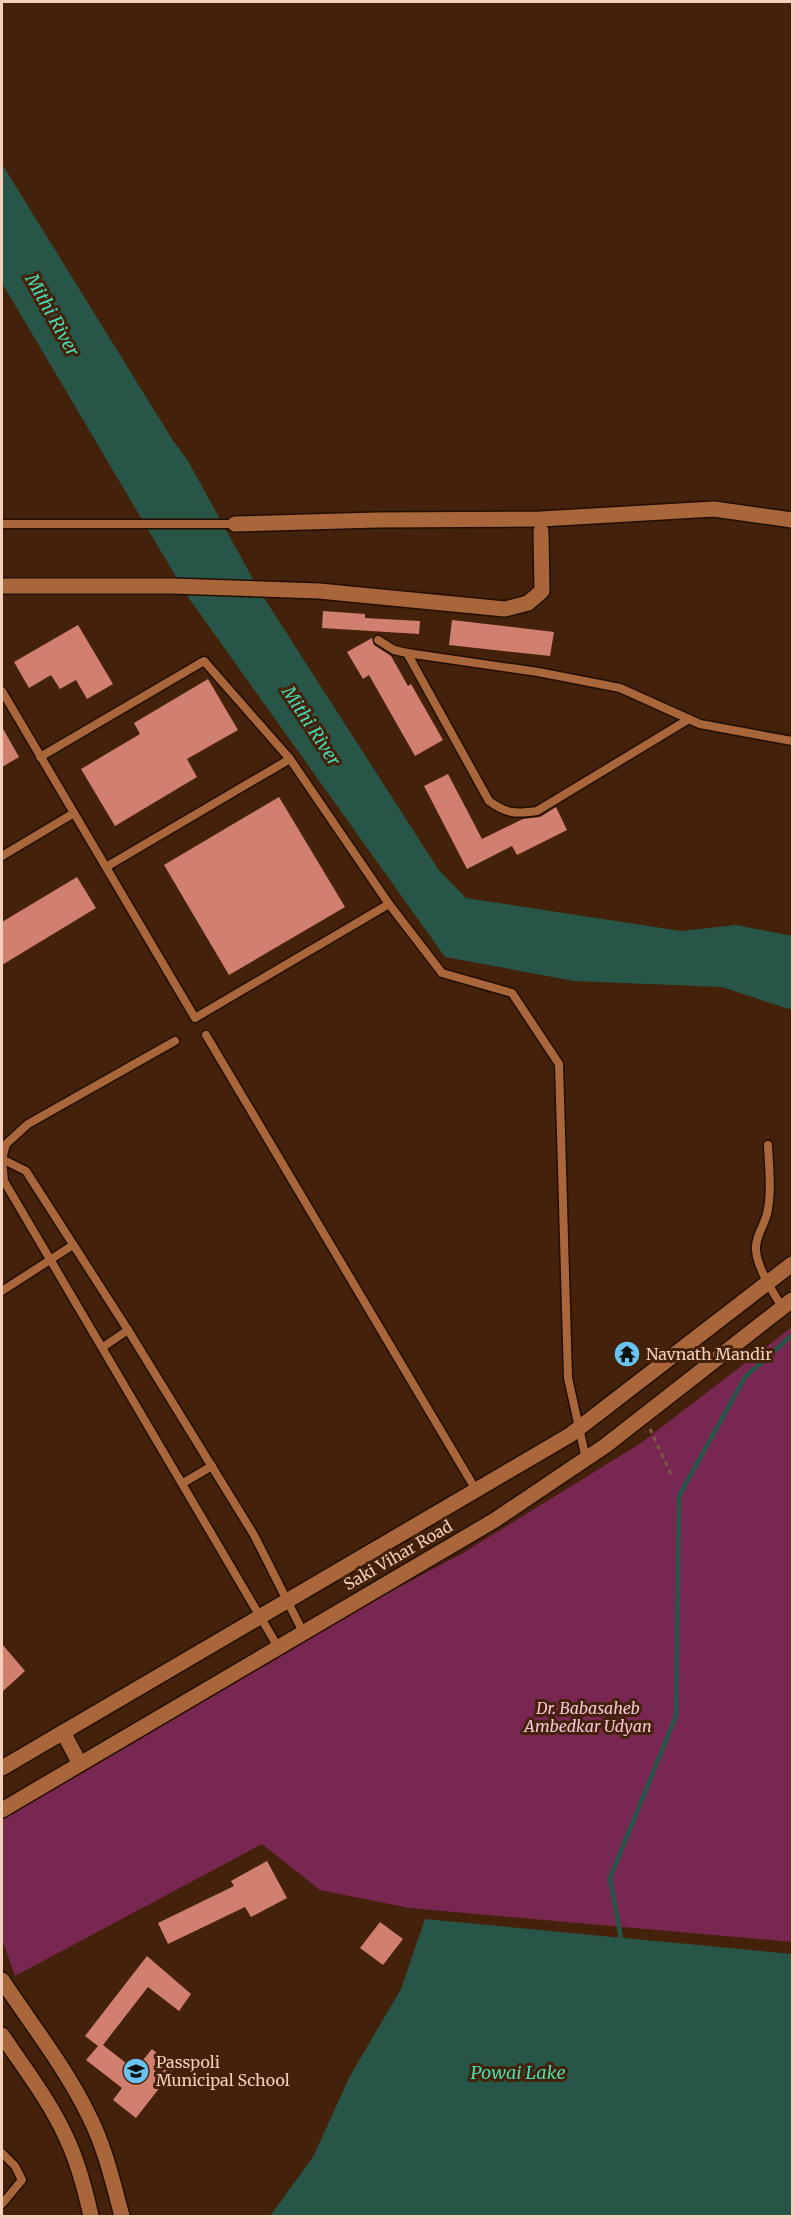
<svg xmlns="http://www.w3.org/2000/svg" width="794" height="2218" font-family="Merriweather,serif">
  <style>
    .green { fill: #782750 }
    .water { fill: #275648 }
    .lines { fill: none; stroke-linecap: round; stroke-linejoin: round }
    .stream { stroke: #275648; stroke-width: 4.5 }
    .building { fill: #d1806f }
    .service-casing { stroke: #220e03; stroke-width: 11 }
    .minor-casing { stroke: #220e03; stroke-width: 18 }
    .tertiary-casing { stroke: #220e03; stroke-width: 18 }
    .secondary-casing { stroke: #220e03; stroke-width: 18 }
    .path { stroke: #7d5a43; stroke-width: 3; stroke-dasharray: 4.5 4.5; stroke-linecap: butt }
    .service { stroke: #a9663b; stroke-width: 8 }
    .minor { stroke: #a9663b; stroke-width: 15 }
    .tertiary { stroke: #a9663b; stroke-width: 15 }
    .secondary { stroke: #a9663b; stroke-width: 15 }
    .labels { text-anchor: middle; stroke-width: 6; stroke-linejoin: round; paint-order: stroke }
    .poi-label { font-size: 16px; fill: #f4cfb9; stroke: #43210a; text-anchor: start }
    .street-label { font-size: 16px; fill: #f4cfb9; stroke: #43210a }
    .park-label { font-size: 16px; font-style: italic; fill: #fac3da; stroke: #43210a }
    .water-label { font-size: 18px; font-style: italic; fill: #46ddb6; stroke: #43210a }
  </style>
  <rect width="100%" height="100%" fill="#43210a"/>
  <path class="green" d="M792,1327V1942L409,1908L320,1890L262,1844L15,1976L2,1939V1802L42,1776L463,1553L641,1443Z"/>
  <g class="water">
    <path d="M2,164L172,439L188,461L259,590L438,869L466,898L681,931L736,925L792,936V1010L722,987L574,981L445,957L188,597L2,283Z"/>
    <path d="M425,1919L792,1954V2216H270L313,2157L350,2076L401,1989Z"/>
  </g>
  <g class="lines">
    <path class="stream" d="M622,1944L610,1878L676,1716L679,1496L745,1377L792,1335"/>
  </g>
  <g class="building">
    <path d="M323,611L365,614V618L420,621L419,634L322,628Z"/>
    <path d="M452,620L554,632L550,656L449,645Z"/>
    <path d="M78,625L113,684L87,699L76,680L60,689L51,675L29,688L14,662Z"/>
    <path d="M372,638L374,645L391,656L408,686L411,684L443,740L415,756L369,675L363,679L347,652Z"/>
    <path d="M208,679L238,730L187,759L197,777L115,826L81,769L140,734L134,723Z"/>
    <path d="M2,727L19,757L2,767Z"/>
    <path d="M448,774L482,839L523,819L540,817L556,807L567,830L517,855L512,846L467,869L424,786Z"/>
    <path d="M279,797L345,907L229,975L164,865Z"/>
    <path d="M77,877L96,908L2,965V922Z"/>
    <path d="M2,1644L25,1671L2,1692Z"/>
    <path d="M267,1861L287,1898L251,1917L245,1907L168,1944L158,1923L234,1886L231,1881Z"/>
    <path d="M380,1922L403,1939L383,1965L360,1948Z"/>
    <path d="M147,1956L191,1994L179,2011L148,1987L103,2045L135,2070L152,2049L175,2068L136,2118L113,2100L122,2088L86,2060L98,2046L85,2036Z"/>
  </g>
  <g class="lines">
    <defs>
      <g id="service">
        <path d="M2,524H235"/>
        <path d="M378,640L394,650L407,653L538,672L620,688L700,724L792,741"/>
        <path d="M407,653L489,801C507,814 515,814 537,811L689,719"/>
        <path d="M2,691L195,1018L389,904"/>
        <path d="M40,757L204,661L290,759L389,904L442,973L512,993L559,1064L568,1378L586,1459"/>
        <path d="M2,856L74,813"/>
        <path d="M106,867L290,759"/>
        <path d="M206,1035L476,1490"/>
        <path d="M768,1145C769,1168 772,1192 767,1214C764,1226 755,1237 756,1250C757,1268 773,1293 783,1308"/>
        <path d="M2,1159L6,1144L28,1124L175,1041"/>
        <path d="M2,1291L73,1245"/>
        <path d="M103,1347L128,1330"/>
        <path d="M183,1483L212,1466"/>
        <path d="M278,1647L4,1181L2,1159L26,1171L128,1330L254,1535L303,1632"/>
        <path d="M2,2153L15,2166L22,2180L2,2204"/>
      </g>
      <g id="minor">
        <path d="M235,524L377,520L541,519L714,509L792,520"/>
        <path d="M2,586H172L319,591L505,609L528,603L542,591L541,531"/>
      </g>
      <g id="tertiary">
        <path d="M2,1980C31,2024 66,2068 89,2116C105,2147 113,2183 122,2216"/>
        <path d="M2,2035C24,2068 49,2100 66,2137C78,2162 85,2189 91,2216"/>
      </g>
      <g id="secondary">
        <path d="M63,1732L80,1764"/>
        <path d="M2,1768L570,1435L792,1264"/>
        <path d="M2,1810L495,1520L605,1446L792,1300"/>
      </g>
    </defs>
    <use href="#service" class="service-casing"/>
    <use href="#minor" class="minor-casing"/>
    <use href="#tertiary" class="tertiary-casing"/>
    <use href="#secondary" class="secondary-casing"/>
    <path class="path" d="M650,1429L672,1476"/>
    <use href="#service" class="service"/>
    <use href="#minor" class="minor"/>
    <use href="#tertiary" class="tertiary"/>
    <use href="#secondary" class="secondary"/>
  </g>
  <defs>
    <symbol id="temple-disc" viewBox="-11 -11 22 22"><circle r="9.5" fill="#69c4f1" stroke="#43210a"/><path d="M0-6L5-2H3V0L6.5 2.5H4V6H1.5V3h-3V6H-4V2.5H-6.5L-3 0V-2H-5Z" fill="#111"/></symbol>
    <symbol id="school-disc" viewBox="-11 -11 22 22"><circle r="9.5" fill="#69c4f1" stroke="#43210a"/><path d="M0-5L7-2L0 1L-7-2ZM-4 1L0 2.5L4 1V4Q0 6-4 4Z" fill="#111"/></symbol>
  </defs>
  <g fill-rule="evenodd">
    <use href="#temple-disc" x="612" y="1339" width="30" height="30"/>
    <use href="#school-disc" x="121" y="2056" width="30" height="30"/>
  </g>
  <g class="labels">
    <g class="poi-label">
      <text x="646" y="1360">Navnath Mandir</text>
      <text x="156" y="2068">Passpoli<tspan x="156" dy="18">Municipal School</tspan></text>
    </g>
    <g class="street-label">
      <text transform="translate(398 1555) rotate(-30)" y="6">Saki Vihar Road</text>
    </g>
    <g class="park-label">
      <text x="588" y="1714">Dr. Babasaheb<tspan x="588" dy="18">Ambedkar Udyan</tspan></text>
    </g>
    <g class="water-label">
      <text transform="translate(52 315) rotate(61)" y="6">Mithi River</text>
      <text transform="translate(311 726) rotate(57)" y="6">Mithi River</text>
      <text x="518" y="2079">Powai Lake</text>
    </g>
  </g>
  <rect width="794" height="2218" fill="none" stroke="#f4cfb9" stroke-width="6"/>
</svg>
